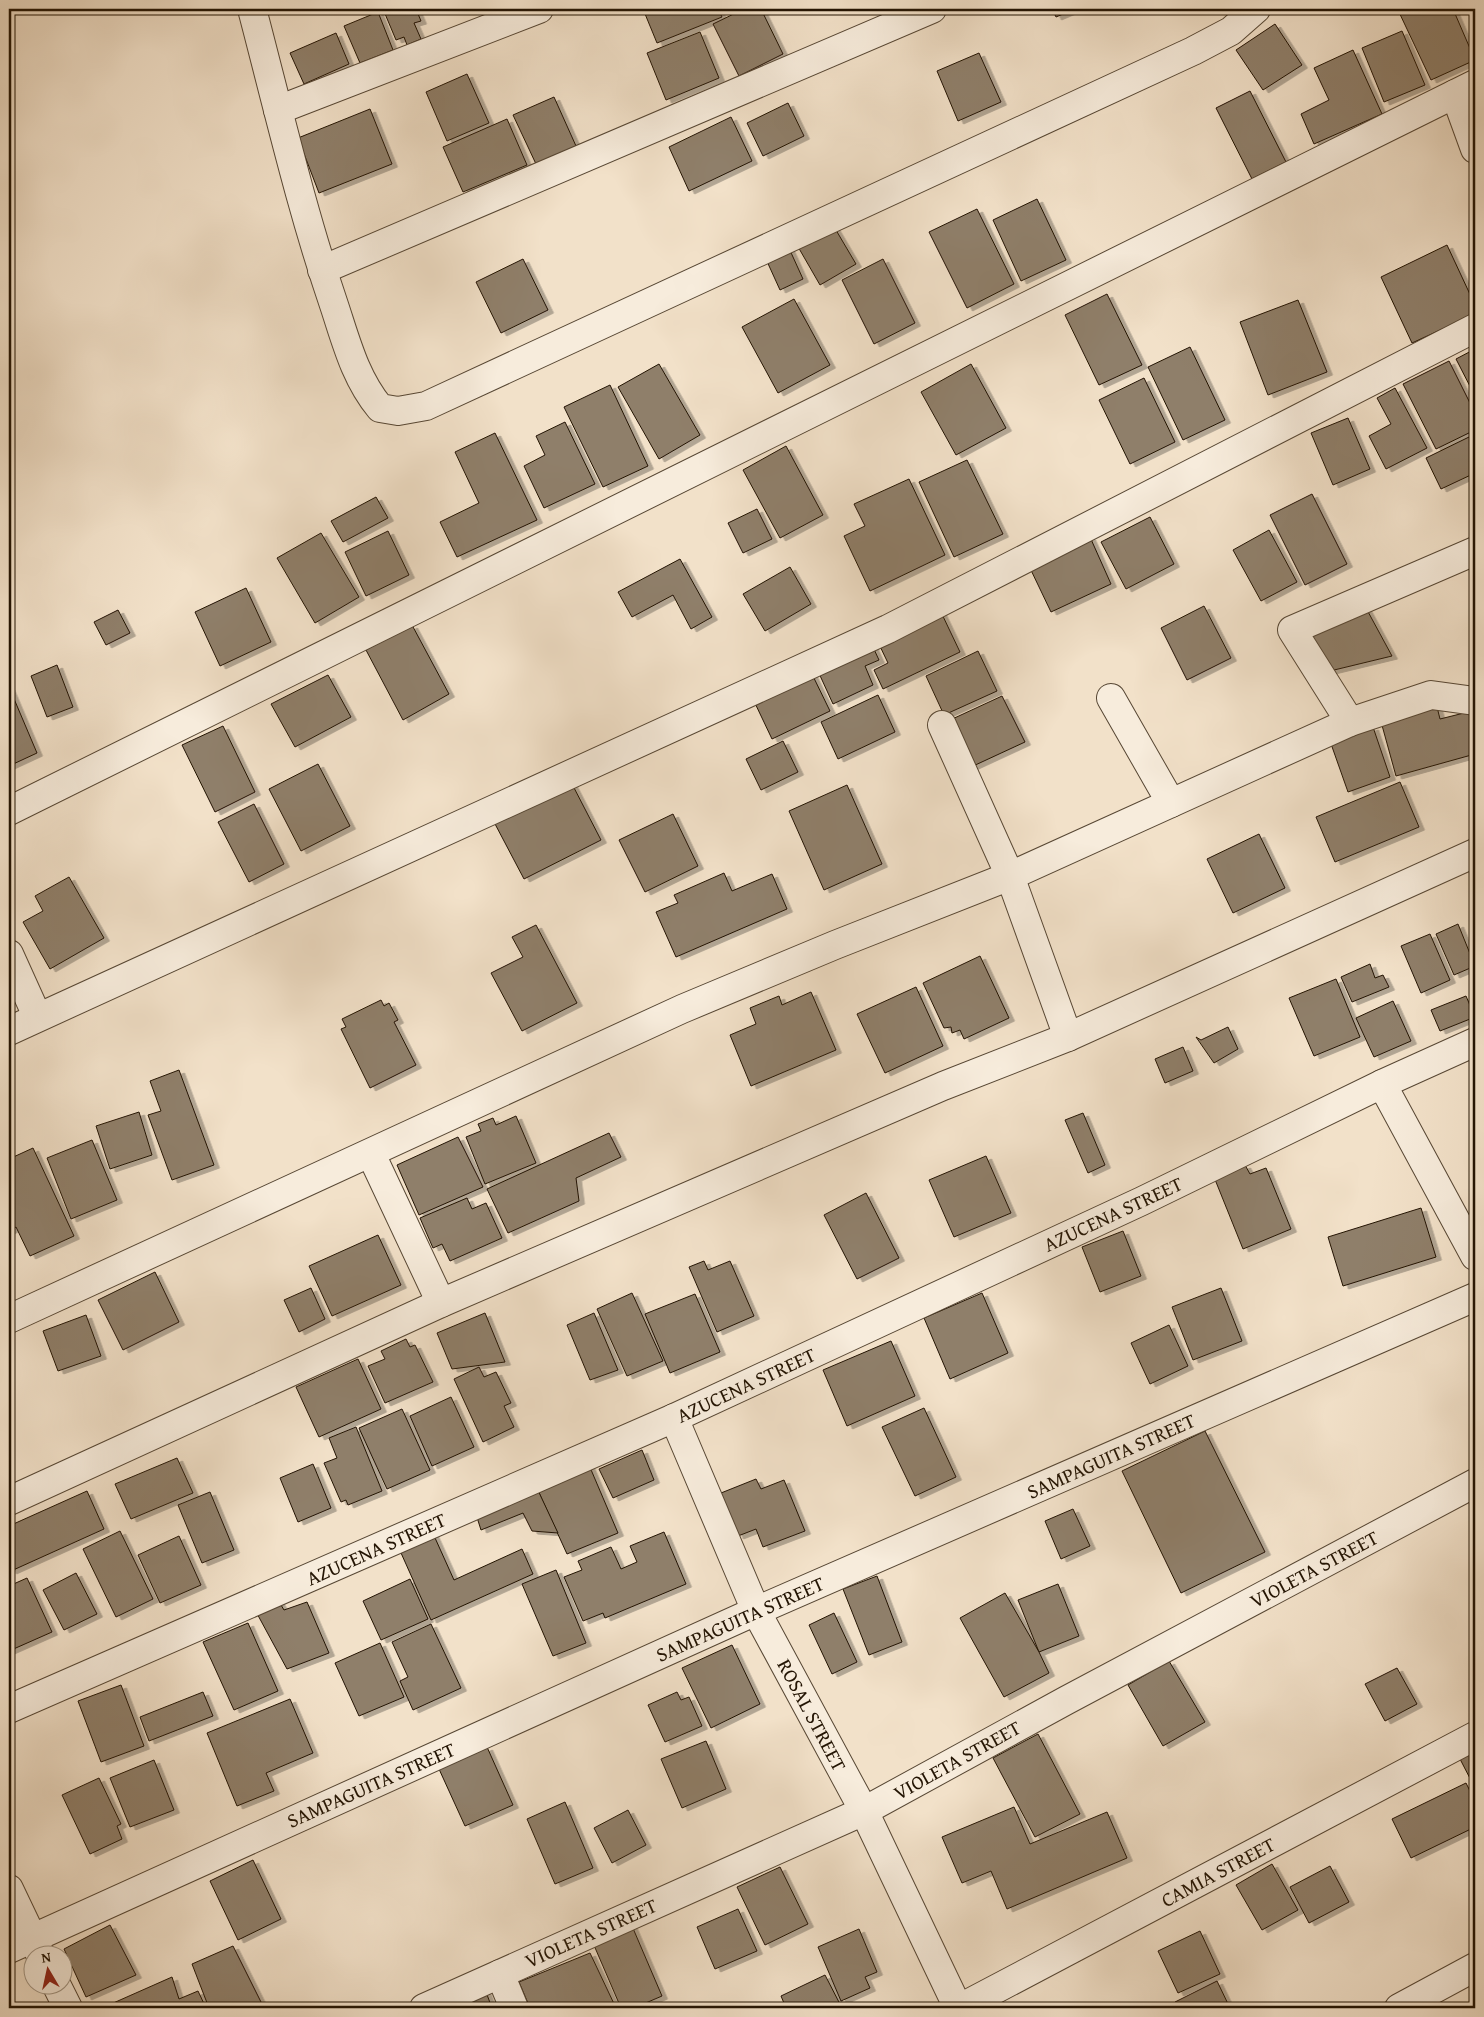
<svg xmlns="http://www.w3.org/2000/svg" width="1484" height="2017" font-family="'Gentium Book Plus',serif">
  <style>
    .building { fill: #8f7f6a; stroke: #231403; filter: url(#shadow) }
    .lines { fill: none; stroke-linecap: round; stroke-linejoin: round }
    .minor-casing { stroke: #574734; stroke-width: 30 }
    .minor { stroke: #f7ecdc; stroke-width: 28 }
    .labels { text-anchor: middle; stroke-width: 4; stroke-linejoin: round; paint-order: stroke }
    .street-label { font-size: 20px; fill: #231403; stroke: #f7ecdc }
  </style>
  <defs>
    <filter id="shadow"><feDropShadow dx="5.5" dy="3" stdDeviation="0" flood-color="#0004"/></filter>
  </defs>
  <rect width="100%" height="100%" fill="#f2e1c9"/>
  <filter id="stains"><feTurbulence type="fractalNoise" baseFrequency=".004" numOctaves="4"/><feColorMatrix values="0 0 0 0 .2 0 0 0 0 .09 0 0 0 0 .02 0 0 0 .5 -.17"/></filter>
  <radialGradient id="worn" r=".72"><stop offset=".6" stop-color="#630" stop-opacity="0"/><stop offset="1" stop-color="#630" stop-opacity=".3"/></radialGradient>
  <g class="building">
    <path d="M383,9H416L421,21L414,23L421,39L407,45L404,37L396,40Z"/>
    <path d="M643,9H718L722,17L657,43Z"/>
    <path d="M744,9H761L783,54L739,76L713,24Z"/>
    <path d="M1052,9H1075L1056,17Z"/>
    <path d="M1400,9H1453L1475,60L1431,80L1398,10Z"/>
    <path d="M378,12L393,50L360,63L344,26Z"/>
    <path d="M1275,24L1302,65L1263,90L1236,50Z"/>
    <path d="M1402,31L1425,85L1384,102L1362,48Z"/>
    <path d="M700,32L719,78L666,100L647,53Z"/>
    <path d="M336,33L349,64L304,84L290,53Z"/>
    <path d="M1353,50L1382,114L1314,144L1301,114L1329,100L1314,68Z"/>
    <path d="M979,53L1001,102L958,121L937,71Z"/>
    <path d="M467,74L489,123L447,141L426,92Z"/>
    <path d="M1250,91L1286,162L1252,179L1216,108Z"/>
    <path d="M554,97L576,146L536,164L513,115Z"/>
    <path d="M788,103L804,136L763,156L747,123Z"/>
    <path d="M370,109L392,164L319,193L298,138Z"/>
    <path d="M731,117L752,161L689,191L669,147Z"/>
    <path d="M507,119L527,165L463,192L443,147Z"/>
    <path d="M1037,199L1066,260L1021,281L993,220Z"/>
    <path d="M977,209L1014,284L967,308L929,232Z"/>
    <path d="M833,225L856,264L820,285L797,245Z"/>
    <path d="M1447,245L1475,305V314L1412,343L1381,277Z"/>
    <path d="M788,246L803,279L780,290L765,257Z"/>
    <path d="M523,259L548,310L501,333L476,282Z"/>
    <path d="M883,259L915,323L874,344L842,280Z"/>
    <path d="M1107,294L1142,365L1099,385L1065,315Z"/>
    <path d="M794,299L830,365L778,393L742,327Z"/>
    <path d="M1298,300L1327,372L1268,395L1240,322Z"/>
    <path d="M1190,347L1225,420L1183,440L1148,367Z"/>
    <path d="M1475,349V396L1456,359Z"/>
    <path d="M1449,361L1475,413V430L1436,449L1403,384Z"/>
    <path d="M659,364L700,435L659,459L618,387Z"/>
    <path d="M971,364L1006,428L956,455L921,392Z"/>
    <path d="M1144,378L1175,442L1130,464L1099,400Z"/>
    <path d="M610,385L648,466L603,487L564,407Z"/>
    <path d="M1395,388L1427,448L1386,469L1369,436L1391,424L1377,398Z"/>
    <path d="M1348,418L1370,469L1333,485L1311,433Z"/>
    <path d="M565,422L595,484L544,508L524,466L545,455L536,436Z"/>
    <path d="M495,433L537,520L457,557L440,522L479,503L455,452Z"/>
    <path d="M1469,437L1475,451V473L1441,489L1426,458Z"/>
    <path d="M786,446L823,515L780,538L743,470Z"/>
    <path d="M967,460L1003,534L954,557L919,482Z"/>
    <path d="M909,479L945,555L870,591L844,536L865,526L854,504Z"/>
    <path d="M1312,494L1347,564L1305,585L1270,515Z"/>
    <path d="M376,497L388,518L343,542L331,521Z"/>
    <path d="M757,509L772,539L743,553L728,523Z"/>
    <path d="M1150,517L1174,564L1126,589L1101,542Z"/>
    <path d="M1269,530L1297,582L1261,601L1233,550Z"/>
    <path d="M388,531L409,575L366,596L345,552Z"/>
    <path d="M321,533L359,597L315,623L277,558Z"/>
    <path d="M1090,537L1111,584L1051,612L1029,566Z"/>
    <path d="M680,559L712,617L691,629L673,595L632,617L618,592Z"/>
    <path d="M790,567L811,604L765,631L743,594Z"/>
    <path d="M246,588L271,642L220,666L195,612Z"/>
    <path d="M1204,606L1231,658L1187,680L1161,628Z"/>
    <path d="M1366,608L1392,656L1330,671L1311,637Z"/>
    <path d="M118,610L130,633L106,645L94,622Z"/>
    <path d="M940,610L960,652L883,689L874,670L888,663L877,640Z"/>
    <path d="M412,625L449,694L403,720L366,650Z"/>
    <path d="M872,645L879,660L865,666L873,685L833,704L817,669Z"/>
    <path d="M978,651L997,691L944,715L926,676Z"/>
    <path d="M57,665L73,707L47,717L31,676Z"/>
    <path d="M811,672L830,711L772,739L753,699Z"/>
    <path d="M328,675L351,717L295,747L271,704Z"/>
    <path d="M9,687L37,753L9,766Z"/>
    <path d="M878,695L895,732L838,759L821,722Z"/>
    <path d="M1002,696L1025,742L971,767L948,721Z"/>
    <path d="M1436,703L1440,719L1472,711L1475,723V754L1396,776L1380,718Z"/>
    <path d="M223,726L255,792L215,812L182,745Z"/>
    <path d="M1373,727L1390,777L1348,792L1330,741Z"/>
    <path d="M783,741L798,772L761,790L746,759Z"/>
    <path d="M318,764L350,826L301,851L269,789Z"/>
    <path d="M571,782L601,840L524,879L494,822Z"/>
    <path d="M1400,782L1419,827L1335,862L1316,817Z"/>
    <path d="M847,785L882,864L824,890L789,811Z"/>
    <path d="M254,804L284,864L249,882L218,822Z"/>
    <path d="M673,814L698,866L645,892L619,840Z"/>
    <path d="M1259,834L1285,888L1233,913L1207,859Z"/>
    <path d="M724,873L732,891L772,874L787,909L676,957L656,912L678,903L674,895Z"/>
    <path d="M69,877L104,938L50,969L23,922L43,911L35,896Z"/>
    <path d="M1458,924L1475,966L1454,975L1436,934Z"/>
    <path d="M536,925L577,1003L522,1031L491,973L523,957L512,937Z"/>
    <path d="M1430,934L1450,980L1421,993L1401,946Z"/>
    <path d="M980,956L1009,1018L964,1039L960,1030L952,1033L951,1027L944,1028L923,983Z"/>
    <path d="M1370,964L1375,978L1383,975L1389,987L1352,1002L1341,977Z"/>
    <path d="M1336,979L1360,1037L1314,1056L1289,998Z"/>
    <path d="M916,987L943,1046L885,1073L857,1014Z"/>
    <path d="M811,992L836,1050L751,1086L730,1035L756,1024L750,1008L779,996L782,1005Z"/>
    <path d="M1466,996L1475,1017L1440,1031L1431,1010Z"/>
    <path d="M381,1000L384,1006L389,1003L398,1020L394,1022L416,1065L370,1088L341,1029L346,1027L342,1019Z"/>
    <path d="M1393,1001L1411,1041L1374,1057L1356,1018Z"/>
    <path d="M1228,1027L1238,1049L1214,1063L1196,1037L1201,1040Z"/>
    <path d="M1183,1047L1193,1071L1165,1083L1155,1059Z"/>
    <path d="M179,1070L214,1165L172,1180L148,1115L161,1111L150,1081Z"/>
    <path d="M139,1112L152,1155L110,1169L96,1126Z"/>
    <path d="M1083,1113L1105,1165L1088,1173L1065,1120Z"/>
    <path d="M516,1116L536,1163L485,1184L466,1137L481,1131L478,1124L493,1118L496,1125Z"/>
    <path d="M609,1133L621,1157L576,1178L579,1201L508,1233L487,1189Z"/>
    <path d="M458,1137L483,1187L419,1215L397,1165Z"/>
    <path d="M92,1140L117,1200L71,1219L47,1158Z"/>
    <path d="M33,1148L74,1236L30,1256L16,1227L9,1231V1159Z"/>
    <path d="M986,1156L1011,1213L954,1237L929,1180Z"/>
    <path d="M1245,1165L1250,1174L1266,1168L1291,1229L1243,1249L1214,1177Z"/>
    <path d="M866,1193L899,1258L857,1279L824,1215Z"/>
    <path d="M467,1198L472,1209L486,1203L502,1238L450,1261L442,1244L433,1248L420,1218Z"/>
    <path d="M1421,1208L1436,1257L1343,1286L1328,1237Z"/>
    <path d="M1123,1231L1141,1276L1100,1292L1082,1247Z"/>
    <path d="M378,1235L401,1285L332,1316L309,1266Z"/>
    <path d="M704,1261L708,1270L730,1261L754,1316L717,1332L689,1267Z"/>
    <path d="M155,1272L179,1322L123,1350L98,1300Z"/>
    <path d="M311,1288L325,1319L299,1332L284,1300Z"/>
    <path d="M1221,1288L1242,1341L1193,1360L1172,1307Z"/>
    <path d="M632,1293L663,1361L627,1376L597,1309Z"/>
    <path d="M982,1293L1008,1353L950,1379L924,1318Z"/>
    <path d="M695,1294L720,1352L670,1373L645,1314Z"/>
    <path d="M485,1313L505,1362L452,1369L437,1333Z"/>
    <path d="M594,1313L618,1370L590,1380L567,1325Z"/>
    <path d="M86,1315L101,1356L58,1371L43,1331Z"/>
    <path d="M1169,1325L1188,1366L1150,1384L1131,1343Z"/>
    <path d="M406,1339L410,1347L415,1345L433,1382L385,1403L368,1366L385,1359L381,1351Z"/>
    <path d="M891,1341L915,1396L847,1426L823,1370Z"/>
    <path d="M358,1359L381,1409L319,1437L296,1387Z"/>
    <path d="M479,1367L484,1377L496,1372L511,1403L504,1406L514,1427L483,1442L454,1379Z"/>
    <path d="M451,1397L474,1447L432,1466L410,1416Z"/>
    <path d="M924,1408L956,1477L915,1496L882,1427Z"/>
    <path d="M402,1409L430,1470L387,1489L359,1428Z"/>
    <path d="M356,1427L382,1491L348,1505L346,1500L341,1502L324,1463L337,1458L329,1438Z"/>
    <path d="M1205,1431L1265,1552L1181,1593L1122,1471Z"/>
    <path d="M642,1450L654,1480L613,1498L599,1469Z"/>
    <path d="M177,1458L193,1493L131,1519L115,1484Z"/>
    <path d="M313,1464L331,1508L298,1522L280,1478Z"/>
    <path d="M589,1465L618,1533L567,1554L535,1484Z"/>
    <path d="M756,1479L761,1489L784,1480L805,1531L763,1547L756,1529L738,1536L721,1493Z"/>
    <path d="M535,1484L558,1533L532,1531L523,1513L481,1530L475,1511Z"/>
    <path d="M87,1491L104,1529L11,1571L9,1565V1526Z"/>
    <path d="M210,1492L234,1550L202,1563L178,1505Z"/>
    <path d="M1073,1509L1090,1546L1061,1559L1045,1521Z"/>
    <path d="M431,1529L454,1580L522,1549L533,1574L431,1620L397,1544Z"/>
    <path d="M120,1531L153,1599L116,1617L83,1549Z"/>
    <path d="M664,1532L686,1584L605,1618L603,1613L583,1621L564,1577L582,1570L578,1561L611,1547L621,1569L637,1562L630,1546Z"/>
    <path d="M179,1536L201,1585L160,1603L138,1555Z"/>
    <path d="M556,1570L586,1643L553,1656L522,1584Z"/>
    <path d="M76,1573L97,1614L64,1630L43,1590Z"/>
    <path d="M877,1576L902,1642L869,1655L843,1589Z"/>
    <path d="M27,1578L52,1632L9,1651V1586Z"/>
    <path d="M410,1579L428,1619L381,1640L363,1601Z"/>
    <path d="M1058,1584L1079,1636L1039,1652L1018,1600Z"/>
    <path d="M1005,1593L1039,1652L1049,1673L1004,1697L960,1618Z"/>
    <path d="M278,1600L284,1610L307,1602L329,1653L287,1669L254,1608Z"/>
    <path d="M834,1613L857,1662L832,1674L809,1625Z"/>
    <path d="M248,1623L278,1691L234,1710L203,1642Z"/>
    <path d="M431,1624L461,1688L413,1710L400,1681L408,1677L392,1642Z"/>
    <path d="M380,1643L404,1697L359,1716L335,1663Z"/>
    <path d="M732,1645L760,1704L711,1728L682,1668Z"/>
    <path d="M1169,1661L1205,1722L1163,1746L1128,1685Z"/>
    <path d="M1397,1668L1417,1704L1385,1721L1365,1684Z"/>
    <path d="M121,1685L144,1746L101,1762L78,1701Z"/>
    <path d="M203,1692L213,1716L149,1741L140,1717Z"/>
    <path d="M677,1692L681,1700L689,1697L702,1726L665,1742L648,1705Z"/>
    <path d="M290,1699L313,1753L266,1773L274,1791L237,1806L207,1733Z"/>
    <path d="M1038,1734L1080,1814L1035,1837L993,1758Z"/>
    <path d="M706,1741L726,1789L682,1808L661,1759Z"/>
    <path d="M487,1747L513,1805L465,1826L439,1769Z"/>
    <path d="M1475,1751V1788L1460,1759Z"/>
    <path d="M154,1760L174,1810L130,1827L110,1778Z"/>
    <path d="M99,1778L121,1824L117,1826L122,1839L90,1854L62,1795Z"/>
    <path d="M1466,1783L1475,1801V1827L1411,1858L1392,1819Z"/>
    <path d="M565,1802L593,1868L555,1884L527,1819Z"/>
    <path d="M1014,1807L1030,1844L1107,1812L1127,1858L1007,1909L991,1871L962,1883L942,1837Z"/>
    <path d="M628,1810L646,1845L612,1863L594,1828Z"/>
    <path d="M253,1860L281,1919L238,1940L210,1881Z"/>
    <path d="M1272,1864L1298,1910L1262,1930L1236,1885Z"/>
    <path d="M1330,1866L1349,1902L1309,1923L1290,1887Z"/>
    <path d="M780,1867L808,1924L765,1945L737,1887Z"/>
    <path d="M738,1909L757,1951L715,1969L697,1927Z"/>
    <path d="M110,1925L136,1975L86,1997L64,1949Z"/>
    <path d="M632,1926L662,1996L634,2008H621L593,1943Z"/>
    <path d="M859,1929L877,1972L865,1977L870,1988L841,2001L818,1947Z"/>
    <path d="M1200,1931L1220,1974L1178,1993L1158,1951Z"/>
    <path d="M233,1946L264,2008H209L192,1964Z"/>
    <path d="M590,1953L616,2008H530L519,1982Z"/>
    <path d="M825,1975L842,2008H786L781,1996Z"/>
    <path d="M172,1977L179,1999L198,1991L206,2008H102Z"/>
    <path d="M1217,1981L1230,2008H1178L1175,2002Z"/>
    <path d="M486,1992L492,2008H446Z"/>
  </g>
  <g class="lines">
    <defs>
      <g id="minor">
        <path d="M252,9C278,108 301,208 334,305C346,341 355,378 380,408L398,411L426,406L1193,51L1231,31L1256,9"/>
        <path d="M1455,94L1475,149"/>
        <path d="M278,110L539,9"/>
        <path d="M322,270L932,9"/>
        <path d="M1111,698L1171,803"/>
        <path d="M1350,722L1292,630L1475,551"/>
        <path d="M942,725L1010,876L1068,1037"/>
        <path d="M9,811L1475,84"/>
        <path d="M9,954L37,1016"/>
        <path d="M9,1031L888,629L1475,328"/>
        <path d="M1382,1084L1475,1256"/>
        <path d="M371,1154L441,1303"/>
        <path d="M9,1319L682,1009L835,945L1010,876L1350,722L1431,695L1475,701"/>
        <path d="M674,1418L756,1611L864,1811L958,2008"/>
        <path d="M9,1501L441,1303L943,1086L1068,1037L1475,853"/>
        <path d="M9,1709L674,1418L1142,1201L1382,1084L1475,1042"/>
        <path d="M9,1889L40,1954"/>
        <path d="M9,1949L756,1611L1475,1297"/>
        <path d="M500,1974L514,2008"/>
        <path d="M56,1984L68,2008"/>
        <path d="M424,2008L864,1811L1067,1700L1475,1483"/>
        <path d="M960,2008L1475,1736"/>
        <path d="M1399,2008L1475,1967"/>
      </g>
    </defs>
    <use href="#minor" class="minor-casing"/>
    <use href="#minor" class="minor"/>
  </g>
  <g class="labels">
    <g class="street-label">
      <text transform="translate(1113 1214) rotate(-25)" y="7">AZUCENA STREET</text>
      <text transform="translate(746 1385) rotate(-25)" y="7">AZUCENA STREET</text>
      <text transform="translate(1111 1456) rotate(-24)" y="7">SAMPAGUITA STREET</text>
      <text transform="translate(376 1549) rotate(-24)" y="7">AZUCENA STREET</text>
      <text transform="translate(1314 1569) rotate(-28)" y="7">VIOLETA STREET</text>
      <text transform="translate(740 1619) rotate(-24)" y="7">SAMPAGUITA STREET</text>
      <text transform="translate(812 1715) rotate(62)" y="7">ROSAL STREET</text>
      <text transform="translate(957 1760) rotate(-29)" y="7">VIOLETA STREET</text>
      <text transform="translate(371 1785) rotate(-24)" y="7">SAMPAGUITA STREET</text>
      <text transform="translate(1218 1872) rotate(-28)" y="7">CAMIA STREET</text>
      <text transform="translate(591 1933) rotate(-24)" y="7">VIOLETA STREET</text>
    </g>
  </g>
  <rect width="1484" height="2017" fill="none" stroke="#f2e1c9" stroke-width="30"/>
  <rect x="10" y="10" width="1464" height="1997" fill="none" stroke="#231403" stroke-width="2.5"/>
  <rect x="15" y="15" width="1454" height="1987" fill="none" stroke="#231403"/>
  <g transform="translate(48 1970) rotate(351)"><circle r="24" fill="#f7ecdc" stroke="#a29685"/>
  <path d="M0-4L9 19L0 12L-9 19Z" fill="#8f2418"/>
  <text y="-8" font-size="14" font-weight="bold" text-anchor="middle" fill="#231403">N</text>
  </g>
  <rect width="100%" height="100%" filter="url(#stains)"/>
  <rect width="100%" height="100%" fill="url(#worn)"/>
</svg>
